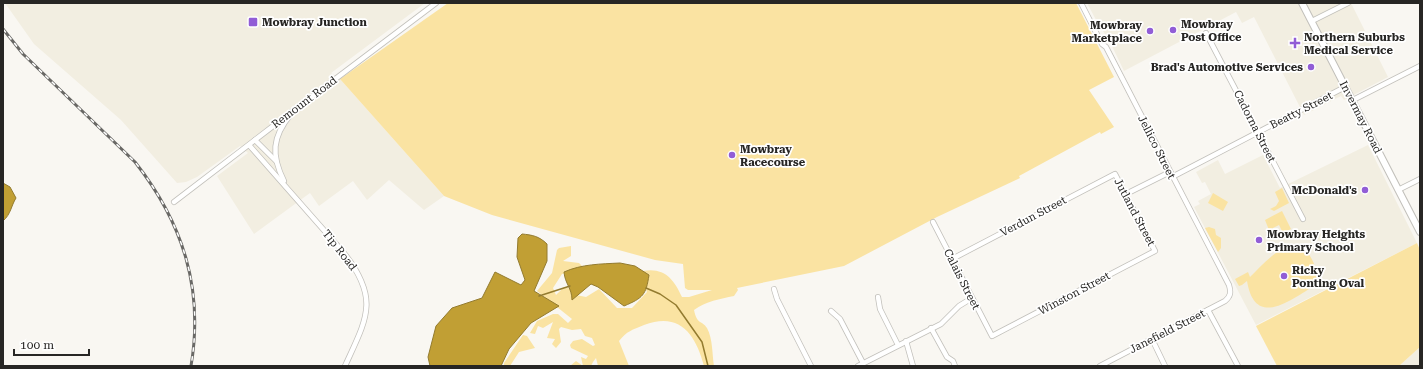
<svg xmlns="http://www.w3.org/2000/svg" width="1423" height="369" font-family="'Roboto Serif',serif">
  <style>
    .built { fill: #f2eee1 }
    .green { fill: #fae3a2 }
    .water { fill: #c19f34; stroke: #937b2f }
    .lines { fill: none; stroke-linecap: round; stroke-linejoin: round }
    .stream { stroke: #937b2f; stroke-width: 1.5 }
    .street-casing { stroke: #c2c0bb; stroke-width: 6 }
    .secondary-casing { stroke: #c2c0bb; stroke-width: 8 }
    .street { stroke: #fff; stroke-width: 4.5 }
    .secondary { stroke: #fff; stroke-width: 6 }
    .rail-casing { stroke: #696865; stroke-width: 3 }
    .rail { stroke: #fff; stroke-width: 1.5; stroke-dasharray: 4.5; stroke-linecap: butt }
    .poi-dot { fill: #915dd6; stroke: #fff; stroke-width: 1.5 }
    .labels { text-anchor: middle; stroke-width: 3.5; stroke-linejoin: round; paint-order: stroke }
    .poi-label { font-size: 11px; font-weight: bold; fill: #272624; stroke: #fff; text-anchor: start }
    .street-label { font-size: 11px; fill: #272624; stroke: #fff }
  </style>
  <rect width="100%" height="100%" fill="#f9f7f2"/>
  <g class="built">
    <path d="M5,3H425L331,73L340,79L444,196L424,210L389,180L367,200L353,181L319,206L310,193L254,234L217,176L248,153L240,146L197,177L186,182L177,183L121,120L34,44Z"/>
    <path d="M1087,3H1351L1388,77L1344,100L1341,96L1304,115L1254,17L1242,23L1236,12L1124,71L1111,44L1095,18Z"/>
    <path d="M1368,145L1417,243L1256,325L1194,207L1200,204L1198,201L1211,194L1205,182L1202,183L1196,172L1218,160L1225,174L1263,155L1280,188Z"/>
    <path d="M1420,347V366H1399Z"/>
  </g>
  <g class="green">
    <path d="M448,3H1076L1114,77L1089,90L1114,127L1101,134L1100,132L1019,176L1020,178L937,217L844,266L737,288L738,290L734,296C720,299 706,301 694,310C697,325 702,320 707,328C713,339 712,354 714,366H704C696,335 680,311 644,325C632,330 627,331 619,341L629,366H598L596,358L593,362L591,366H570L576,361L583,366L581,357L586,359L588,356L571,348L570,345L573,341L582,339L593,346L595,345L592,338L585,336L581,329L572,330L561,327L559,329L561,342L556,348L552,344L555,339L547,338L553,322L543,328L538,326L535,334L530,333L537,321L553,314H558L568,323L572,319L537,291L552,273L557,250L559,248L571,246V256L563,261L579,263L583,267L581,271L562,274L553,288L556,295L564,287L572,289L576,295L586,297L599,289L617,308H632L647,292L642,280L643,271C664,267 674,279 682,297H689L712,290H688L685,288L683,264L655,260L492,215L444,196L340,79Z"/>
    <path d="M1282,188L1289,203L1274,211L1270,209L1276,206L1279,201L1275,192Z"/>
    <path d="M1213,193L1228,202L1223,211L1208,203Z"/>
    <path d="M1282,211L1291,229L1283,233L1279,225L1269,230L1265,220Z"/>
    <path d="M1209,227L1215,229L1216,235L1221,238V248L1218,252L1205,228Z"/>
    <path d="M1417,243L1420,250V347L1399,366H1277L1256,326Z"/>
    <path d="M1293,245C1311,248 1318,268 1317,284C1292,299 1255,330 1247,281L1242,285L1239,286L1235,279L1248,272L1250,277C1261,266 1278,247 1293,245Z"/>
    <path d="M523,335L527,336L535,348L519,352L510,366H504V363Z"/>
  </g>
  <g class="water">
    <path d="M3,183L10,187L16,198C11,206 11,214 3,221Z"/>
    <path d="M522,234C532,235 539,236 547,244V261L534,291L559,306L531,323L509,349L501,366H430L428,357L436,326L452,308L482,298L495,272L521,285L525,280L517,257L518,238Z"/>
    <path d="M620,263L635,266L649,275C646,295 643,298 624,306L598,287L591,284L572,300C572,288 565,284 564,272C582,264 601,264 620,263Z"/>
  </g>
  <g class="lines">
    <g class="stream">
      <path d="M646,288L660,294L676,305L702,342L708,366"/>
      <path d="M539,296L570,286"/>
    </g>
    <defs>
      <g id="street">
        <path d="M1081,3L1102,44L1106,47L1229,285C1231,292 1231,296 1225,301L1100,366"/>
        <path d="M1312,21L1348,3"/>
        <path d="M1206,33L1303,219"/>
        <path d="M1353,100L1420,66"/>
        <path d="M255,140L276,161"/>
        <path d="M249,145L344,253C380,299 367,318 345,366"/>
        <path d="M1172,177L1345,87"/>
        <path d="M284,181C271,155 272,137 291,114"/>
        <path d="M1398,190L1420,179"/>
        <path d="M1126,194L1170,172"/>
        <path d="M174,202L281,120L436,3"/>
        <path d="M933,222L992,336L1155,251L1115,174L952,259"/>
        <path d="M774,289L777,299L811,366"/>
        <path d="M878,297L880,309L898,345"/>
        <path d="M1208,310L1238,366"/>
        <path d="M831,311L840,319L863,363"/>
        <path d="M931,328L947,357L953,361L955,366"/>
        <path d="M1152,339L1165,366"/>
        <path d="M906,341L913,366"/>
        <path d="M858,366L941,324L959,306L972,298"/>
      </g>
      <path id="secondary" d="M1302,3L1420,232"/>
    </defs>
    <use href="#street" class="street-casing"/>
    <use href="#secondary" class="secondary-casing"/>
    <use href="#street" class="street"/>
    <use href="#secondary" class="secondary"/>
    <defs>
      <path id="rail" d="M3,29L23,54L135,162C183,223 204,289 191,366"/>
    </defs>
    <use href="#rail" class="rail-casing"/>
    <use href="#rail" class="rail"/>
  </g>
  <g class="poi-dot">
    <rect x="248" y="17" width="10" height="10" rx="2"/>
    <circle cx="1173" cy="30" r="4"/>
    <circle cx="1150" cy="31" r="4"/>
    <path d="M1293 37h4v4h4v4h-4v4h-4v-4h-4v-4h4z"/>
    <circle cx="1311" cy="67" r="4"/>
    <circle cx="732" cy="155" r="4"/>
    <circle cx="1365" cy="190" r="4"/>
    <circle cx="1259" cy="240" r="4"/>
    <circle cx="1284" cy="276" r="4"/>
  </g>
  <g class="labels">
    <g class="poi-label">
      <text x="262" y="26">Mowbray Junction</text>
      <text x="1181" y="28">Mowbray<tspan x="1181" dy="13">Post Office</tspan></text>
      <text x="1142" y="29" text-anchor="end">Mowbray<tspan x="1142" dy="13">Marketplace</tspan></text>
      <text x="1304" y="41">Northern Suburbs<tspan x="1304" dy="13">Medical Service</tspan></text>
      <text x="1303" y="71" text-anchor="end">Brad's Automotive Services</text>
      <text x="740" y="153">Mowbray<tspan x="740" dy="13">Racecourse</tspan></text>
      <text x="1357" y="194" text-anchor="end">McDonald's</text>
      <text x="1267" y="238">Mowbray Heights<tspan x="1267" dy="13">Primary School</tspan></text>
      <text x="1292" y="274">Ricky<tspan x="1292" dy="13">Ponting Oval</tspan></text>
    </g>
    <g class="street-label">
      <text transform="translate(304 102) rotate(-37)" y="4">Remount Road</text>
      <text transform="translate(1301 110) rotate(-27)" y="4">Beatty Street</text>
      <text transform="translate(1361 117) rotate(63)" y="4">Invermay Road</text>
      <text transform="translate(1255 126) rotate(63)" y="4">Cadorna Street</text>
      <text transform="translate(1157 147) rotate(63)" y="4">Jellico Street</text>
      <text transform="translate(1135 212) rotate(62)" y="4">Jutland Street</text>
      <text transform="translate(1033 216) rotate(-28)" y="4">Verdun Street</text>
      <text transform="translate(340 250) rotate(52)" y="4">Tip Road</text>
      <text transform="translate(962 279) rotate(63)" y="4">Calais Street</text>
      <text transform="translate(1074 293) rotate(-28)" y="4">Winston Street</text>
      <text transform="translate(1167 331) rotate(-27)" y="4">Janefield Street</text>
    </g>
  </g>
  <rect width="1423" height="369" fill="none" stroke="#272624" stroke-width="8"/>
  <path d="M14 349v6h75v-6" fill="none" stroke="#272624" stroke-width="2"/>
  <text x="20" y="349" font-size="12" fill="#272624" stroke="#ffffff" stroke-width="3" paint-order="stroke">100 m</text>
</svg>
